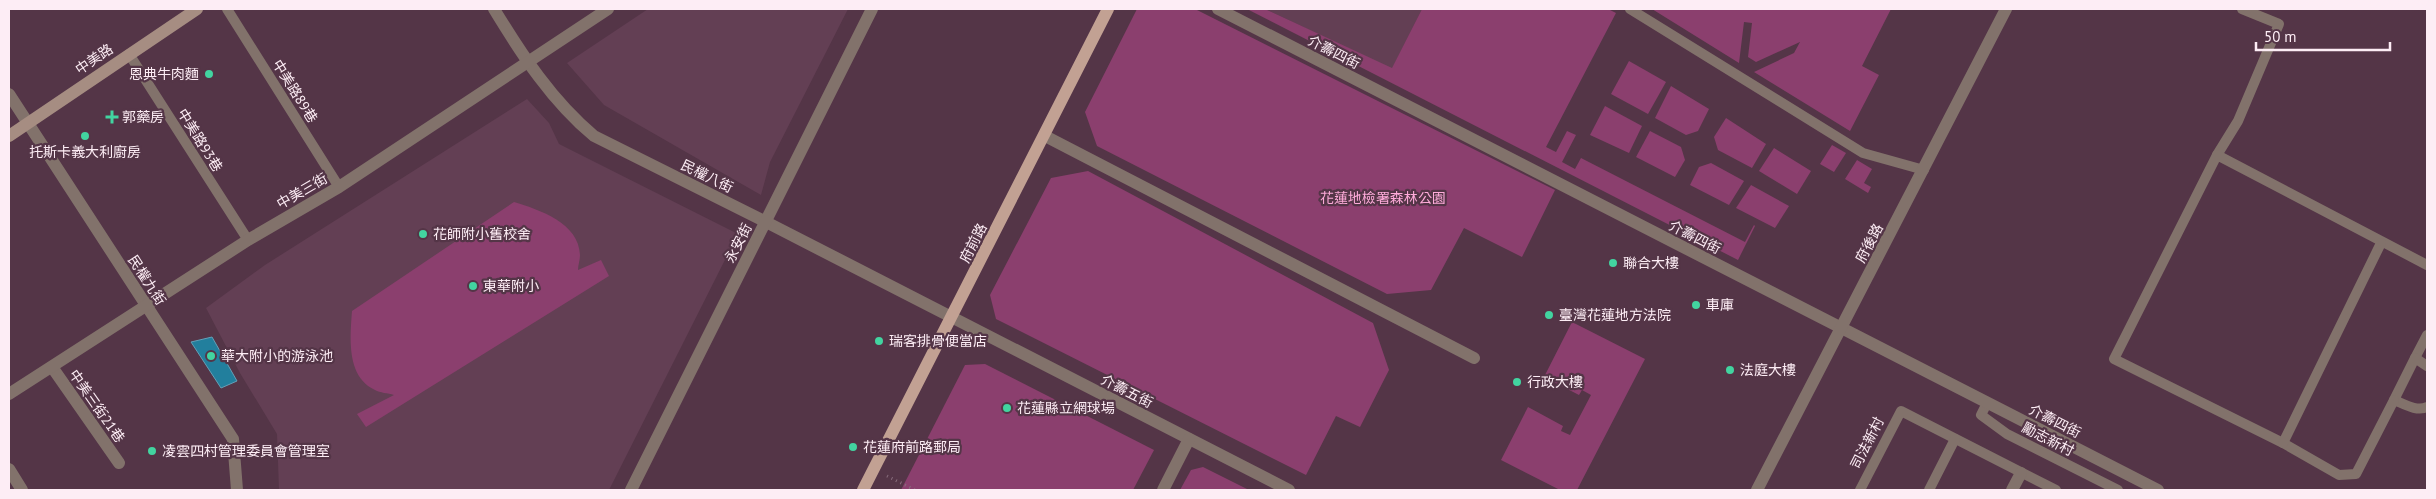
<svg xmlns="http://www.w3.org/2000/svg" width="2436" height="499" font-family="'PT Sans','Noto Sans TC',sans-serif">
  <rect width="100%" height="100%" fill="#543547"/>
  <g fill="#633f54">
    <polygon points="648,9 848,9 770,162 761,195 604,105 567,63"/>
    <polygon points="1265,9 1422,9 1392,69"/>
    <polygon points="527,99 549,123 559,144 738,234 609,490 279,490 277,434 240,373 206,308 265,265"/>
  </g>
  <g fill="#8b3f6e">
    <polygon points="1137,9 1195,9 1555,190 1522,257 1464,228 1431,290 1387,294 1097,146 1085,112"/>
    <polygon points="1247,9 1265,9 1392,68 1422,9 1608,9 1616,13 1546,147 1556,152 1567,131 1576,135 1562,162 1575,169 1581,158 1745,242 1754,225 1755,226 1738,260"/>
    <polygon points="1652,9 1891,9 1862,66 1879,75 1850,131 1754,72 1794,53 1800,42 1756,62 1748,57 1752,23 1744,22 1739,63"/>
    <polygon points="1629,61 1666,82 1648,114 1611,94"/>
    <polygon points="1671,86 1709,109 1698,131 1686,135 1655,118"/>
    <polygon points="1605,106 1642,126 1629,153 1590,135"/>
    <polygon points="1726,118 1766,144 1752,168 1718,150 1714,137"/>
    <polygon points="1650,131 1681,147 1685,160 1675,177 1636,157"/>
    <polygon points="1832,145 1846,153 1834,172 1820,164"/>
    <polygon points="1774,148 1811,171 1797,194 1759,171"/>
    <polygon points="1857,160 1872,169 1864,183 1871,187 1868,193 1845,179"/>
    <polygon points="1711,163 1744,181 1729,205 1690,185 1699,167"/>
    <polygon points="1088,171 1373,323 1389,370 1360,427 1336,416 1306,475 996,319 990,295 1051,178"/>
    <polygon points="1751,185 1789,206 1775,228 1736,208"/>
    <path d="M 514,202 C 540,210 579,223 580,255 C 580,260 578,265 578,270 L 601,260 L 609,276 L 366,427 L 357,414 L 394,395 C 388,393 380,393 375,390 C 346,377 350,337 352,311 Z"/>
    <polygon points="1572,322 1645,359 1577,490 1560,490 1501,460 1528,407 1563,426 1561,431 1570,435 1591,395 1582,390 1579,395 1544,377"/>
    <polygon points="985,364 1154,450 1133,490 901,490 965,365"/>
    <polygon points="1203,467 1249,490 1180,490 1191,470"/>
  </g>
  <polygon fill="#227f9d" stroke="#64a0b7" points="212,337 237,381 221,388 191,342"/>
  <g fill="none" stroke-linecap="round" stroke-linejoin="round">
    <polyline stroke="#886e7d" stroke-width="3" stroke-dasharray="1 4" stroke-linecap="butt" points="887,476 915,490"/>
    <g stroke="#82726b" stroke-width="10">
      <polyline points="227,9 339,187"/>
      <polyline points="1630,9 1863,153 1924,170"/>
      <polyline points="129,54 248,240"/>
      <polyline points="2217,155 2238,121 2279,24 2242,9"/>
      <polyline points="2415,358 2427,335"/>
      <path d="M 2427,366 L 2415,358 L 2394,400 C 2404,404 2417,412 2427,407"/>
      <polyline points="2394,400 2356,474 2339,475 2283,443 2114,359 2217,155 2427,265"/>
      <polyline points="1987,403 1981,415 2007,434 2118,490"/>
      <polyline points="2283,443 2381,243"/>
      <polyline points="1860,490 1901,411 2056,490"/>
      <polyline points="1929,490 1955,439"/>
    </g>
    <g stroke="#82726b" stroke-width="12">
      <path d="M 494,9 C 522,55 552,101 594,136 L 766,222 L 1289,490"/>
      <polyline points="1218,9 2158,490"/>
      <polyline points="9,94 233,439 237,490"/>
      <polyline points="1045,136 1474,358"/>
      <polyline points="52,367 119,463"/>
      <polyline points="9,394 248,240 339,187 608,9"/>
      <polyline points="9,469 22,490"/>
      <polyline points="631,490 872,9"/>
      <polyline points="1163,490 1189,439"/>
      <polyline points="1757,490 2006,9"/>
      <polyline points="2012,490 2021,473"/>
    </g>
    <polyline stroke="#a68d82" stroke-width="12" points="9,136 197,9"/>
    <polyline stroke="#c2a193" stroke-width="12" points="863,490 1108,9"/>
  </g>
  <g fill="#42d4a0" stroke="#543547" stroke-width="2">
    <circle cx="209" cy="74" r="5"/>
    <path d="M109.5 109.5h5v5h5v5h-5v5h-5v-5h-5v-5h5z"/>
    <circle cx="85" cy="136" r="5"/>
    <circle cx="423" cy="234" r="5"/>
    <circle cx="1613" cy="263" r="5"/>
    <circle cx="473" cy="286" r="5"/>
    <circle cx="1696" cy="305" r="5"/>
    <circle cx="1549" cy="315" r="5"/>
    <circle cx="879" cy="341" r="5"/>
    <circle cx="211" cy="356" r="5"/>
    <circle cx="1730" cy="370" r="5"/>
    <circle cx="1517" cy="382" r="5"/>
    <circle cx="1007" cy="408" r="5"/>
    <circle cx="853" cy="447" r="5"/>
    <circle cx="152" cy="451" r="5"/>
  </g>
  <g text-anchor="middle" stroke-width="4.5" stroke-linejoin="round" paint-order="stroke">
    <g font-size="14" fill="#fdedf5" stroke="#543547">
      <text transform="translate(1334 52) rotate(27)" y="5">介壽四街</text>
      <text transform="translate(94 59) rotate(-34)" y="5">中美路</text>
      <text transform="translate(295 91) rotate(58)" y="5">中美路89巷</text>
      <text transform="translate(200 140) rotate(58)" y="5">中美路93巷</text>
      <text transform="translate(707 176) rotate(26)" y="5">民權八街</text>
      <text transform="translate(302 191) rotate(-30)" y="5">中美三街</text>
      <text transform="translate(1695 237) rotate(27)" y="5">介壽四街</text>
      <text transform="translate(738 243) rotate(-63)" y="5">永安街</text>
      <text transform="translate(973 243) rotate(-63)" y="5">府前路</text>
      <text transform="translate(1869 243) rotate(-62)" y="5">府後路</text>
      <text transform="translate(147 280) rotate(57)" y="5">民權九街</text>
      <text transform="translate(1127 391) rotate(27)" y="5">介壽五街</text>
      <text transform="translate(97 406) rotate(55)" y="5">中美三街21巷</text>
      <text transform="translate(2055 421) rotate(27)" y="5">介壽四街</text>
      <text transform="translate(2048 439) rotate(27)" y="5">勵志新村</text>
      <text transform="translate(1867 443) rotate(-63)" y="5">司法新村</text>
    </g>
    <g font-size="14" fill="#fdedf5" stroke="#543547" text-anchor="start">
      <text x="199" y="79" text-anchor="end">恩典牛肉麵</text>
      <text x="122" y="122">郭藥房</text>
      <text x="85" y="157" text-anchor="middle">托斯卡義大利廚房</text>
      <text x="433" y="239">花師附小舊校舍</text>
      <text x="1623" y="268">聯合大樓</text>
      <text x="483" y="291">東華附小</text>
      <text x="1706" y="310">車庫</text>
      <text x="1559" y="320">臺灣花蓮地方法院</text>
      <text x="889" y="346">瑞客排骨便當店</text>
      <text x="221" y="361">華大附小的游泳池</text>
      <text x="1740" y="375">法庭大樓</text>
      <text x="1527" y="387">行政大樓</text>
      <text x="1017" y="413">花蓮縣立網球場</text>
      <text x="863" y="452">花蓮府前路郵局</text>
      <text x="162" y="456">凌雲四村管理委員會管理室</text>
    </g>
    <g font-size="14" fill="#feabda" stroke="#543547">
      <text x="1383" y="203">花蓮地檢署森林公園</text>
    </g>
  </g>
  <rect width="2436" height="499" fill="none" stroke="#fdedf5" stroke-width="20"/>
  <path d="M2256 42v8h134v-8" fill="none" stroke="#fdedf5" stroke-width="2.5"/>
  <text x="2264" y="42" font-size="15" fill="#fdedf5" stroke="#543547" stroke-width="4" paint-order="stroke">50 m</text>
</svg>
